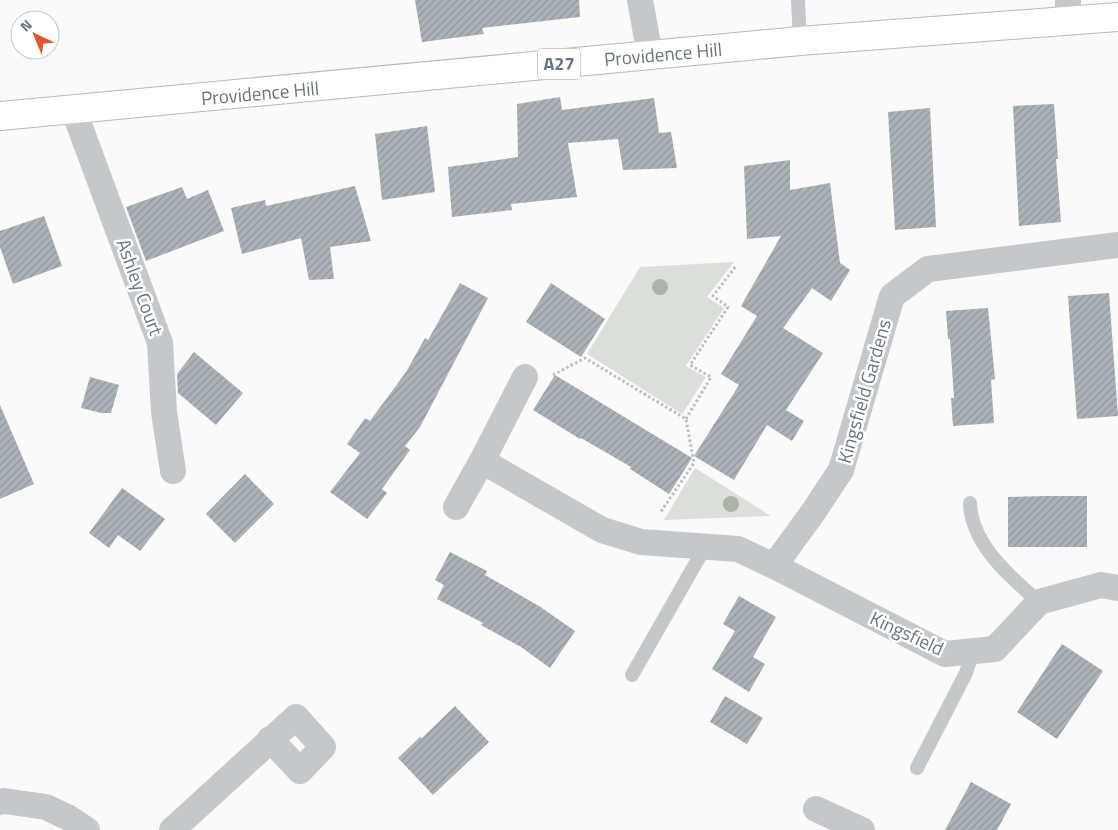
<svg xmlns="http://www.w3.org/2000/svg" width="1118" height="830" font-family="'Titillium Web',sans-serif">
  <defs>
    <pattern id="building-hatch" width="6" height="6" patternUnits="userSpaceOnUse" patternTransform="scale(1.25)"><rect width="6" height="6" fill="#aab3b9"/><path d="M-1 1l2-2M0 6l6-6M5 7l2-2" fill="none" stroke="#8e969c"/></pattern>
  </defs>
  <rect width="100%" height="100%" fill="#fafaf8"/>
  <g fill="#dadfd7">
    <polygon points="734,262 707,297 724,308 686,366 706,377 682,414 587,354 640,267"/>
    <polygon points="695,468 771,516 664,520"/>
  </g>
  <g fill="url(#building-hatch)">
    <polygon points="415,0 579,0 580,17 482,28 484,34 422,42"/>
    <polygon points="560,97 562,110 654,98 659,133 671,132 677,168 623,170 618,139 568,143 577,197 511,204 512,210 452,217 448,167 518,157 517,104"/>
    <polygon points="1054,104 1058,159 1056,159 1061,222 1019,226 1013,106"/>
    <polygon points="930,108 936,227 895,230 888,112"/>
    <polygon points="427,126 435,192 382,200 375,134"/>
    <polygon points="790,160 790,190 830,183 840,263 850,270 831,301 812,288 783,328 823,353 786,410 804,421 792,441 767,425 734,480 694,456 739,385 721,374 757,316 741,306 781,236 747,239 744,166"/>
    <polygon points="355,186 371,241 330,247 334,279 309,280 301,238 242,254 231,208 265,200 266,206"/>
    <polygon points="182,187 187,199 208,190 224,231 146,261 126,207"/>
    <polygon points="44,216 62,266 13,284 0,247 0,231"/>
    <polygon points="460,283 488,298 420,427 405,446 410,450 382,489 387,493 367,519 330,492 360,453 347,444 365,418 370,421 406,372 425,338 428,340"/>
    <polygon points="551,283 605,319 581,357 526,322"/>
    <polygon points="1109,293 1118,416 1077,419 1068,296"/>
    <polygon points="988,308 995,379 991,380 994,423 953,426 951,398 954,398 950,339 948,339 946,311"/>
    <polygon points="194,352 243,393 216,425 178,393 177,374"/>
    <polygon points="555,375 692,458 669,494 630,469 631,467 581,438 580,439 533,410"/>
    <polygon points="90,377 119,385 111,413 101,413 81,408"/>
    <polygon points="0,405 34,484 0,499"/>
    <polygon points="245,474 274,504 235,543 206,514"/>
    <polygon points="122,488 165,519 140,551 118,535 109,548 89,533"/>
    <polygon points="1047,496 1087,496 1087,547 1008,547 1008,497"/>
    <polygon points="450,552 487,571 485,575 539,606 575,631 550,668 521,647 481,625 483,623 437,599 444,585 435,580"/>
    <polygon points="739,596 776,617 753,657 765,664 749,692 712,669 735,631 723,624"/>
    <polygon points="1062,644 1103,671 1057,739 1017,712"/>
    <polygon points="725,696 763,718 747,744 710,722"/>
    <polygon points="455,706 489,742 433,795 398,758 420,737 422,738"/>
    <polygon points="971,782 1011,804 997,830 945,830"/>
  </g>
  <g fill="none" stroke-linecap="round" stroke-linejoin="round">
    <defs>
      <polyline id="primary" points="0,116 800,41 1118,17"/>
    </defs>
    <use href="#primary" stroke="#b5babe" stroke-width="30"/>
    <g stroke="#bbbfc2" stroke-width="3" stroke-dasharray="2.5 2.5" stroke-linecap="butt">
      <polyline points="553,375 585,358 686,419 694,463 660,513"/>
      <polyline points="686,419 711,377 690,365 728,307 713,296 736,266"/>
    </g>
    <g stroke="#c3c8cc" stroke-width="14">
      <polyline points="798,0 800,41"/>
      <path d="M 970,503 C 971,544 1011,578 1039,602"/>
      <polyline points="632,675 705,547"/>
      <polyline points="917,768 966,673 973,651"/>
    </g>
    <g stroke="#c3c8cc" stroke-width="26">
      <polyline points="640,0 650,55"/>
      <polyline points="1068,0 1068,20"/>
      <polyline points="74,111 160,343 164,412 173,471"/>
      <polyline points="482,461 602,530 641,542 738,549 774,566 945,654 995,649 1039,602 1101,585 1118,588"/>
      <polyline points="456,507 482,461 525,377"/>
      <polyline points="774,566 814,511 841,470 892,296 928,269 1118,245"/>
      <polyline points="0,802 4,801 46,807 69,818 87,830"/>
      <polyline points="816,809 862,830"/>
      <polyline points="172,830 296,717 323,747 300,771 270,739"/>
    </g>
    <use href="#primary" stroke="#fff" stroke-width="28"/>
  </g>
  <g fill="#aab4a7">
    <circle cx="660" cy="287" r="8"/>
    <circle cx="731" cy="504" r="8"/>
  </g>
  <g text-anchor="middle" stroke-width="5" stroke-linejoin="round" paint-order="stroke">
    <rect fill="#fff" stroke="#939fa8" stroke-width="1" x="538" y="48.5" width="42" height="31" rx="4"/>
    <g font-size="18" font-weight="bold" fill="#657683">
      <text x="559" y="70">A27</text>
    </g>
    <g font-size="19" fill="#657683" stroke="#fff">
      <text transform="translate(663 54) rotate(-5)" y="7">Providence Hill</text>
      <text transform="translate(260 93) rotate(-5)" y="7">Providence Hill</text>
      <text transform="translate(140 287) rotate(70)" y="7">Ashley Court</text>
      <text transform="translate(864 391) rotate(-74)" y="7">Kingsfield Gardens</text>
      <text transform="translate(907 633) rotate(25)" y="7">Kingsfield</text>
    </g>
  </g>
  <g transform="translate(35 35) rotate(316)"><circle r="24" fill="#ffffff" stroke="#c1c8cd"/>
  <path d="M0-4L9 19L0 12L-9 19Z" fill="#e4572e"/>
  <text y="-8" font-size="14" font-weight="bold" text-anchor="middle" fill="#657683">N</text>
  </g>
</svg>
